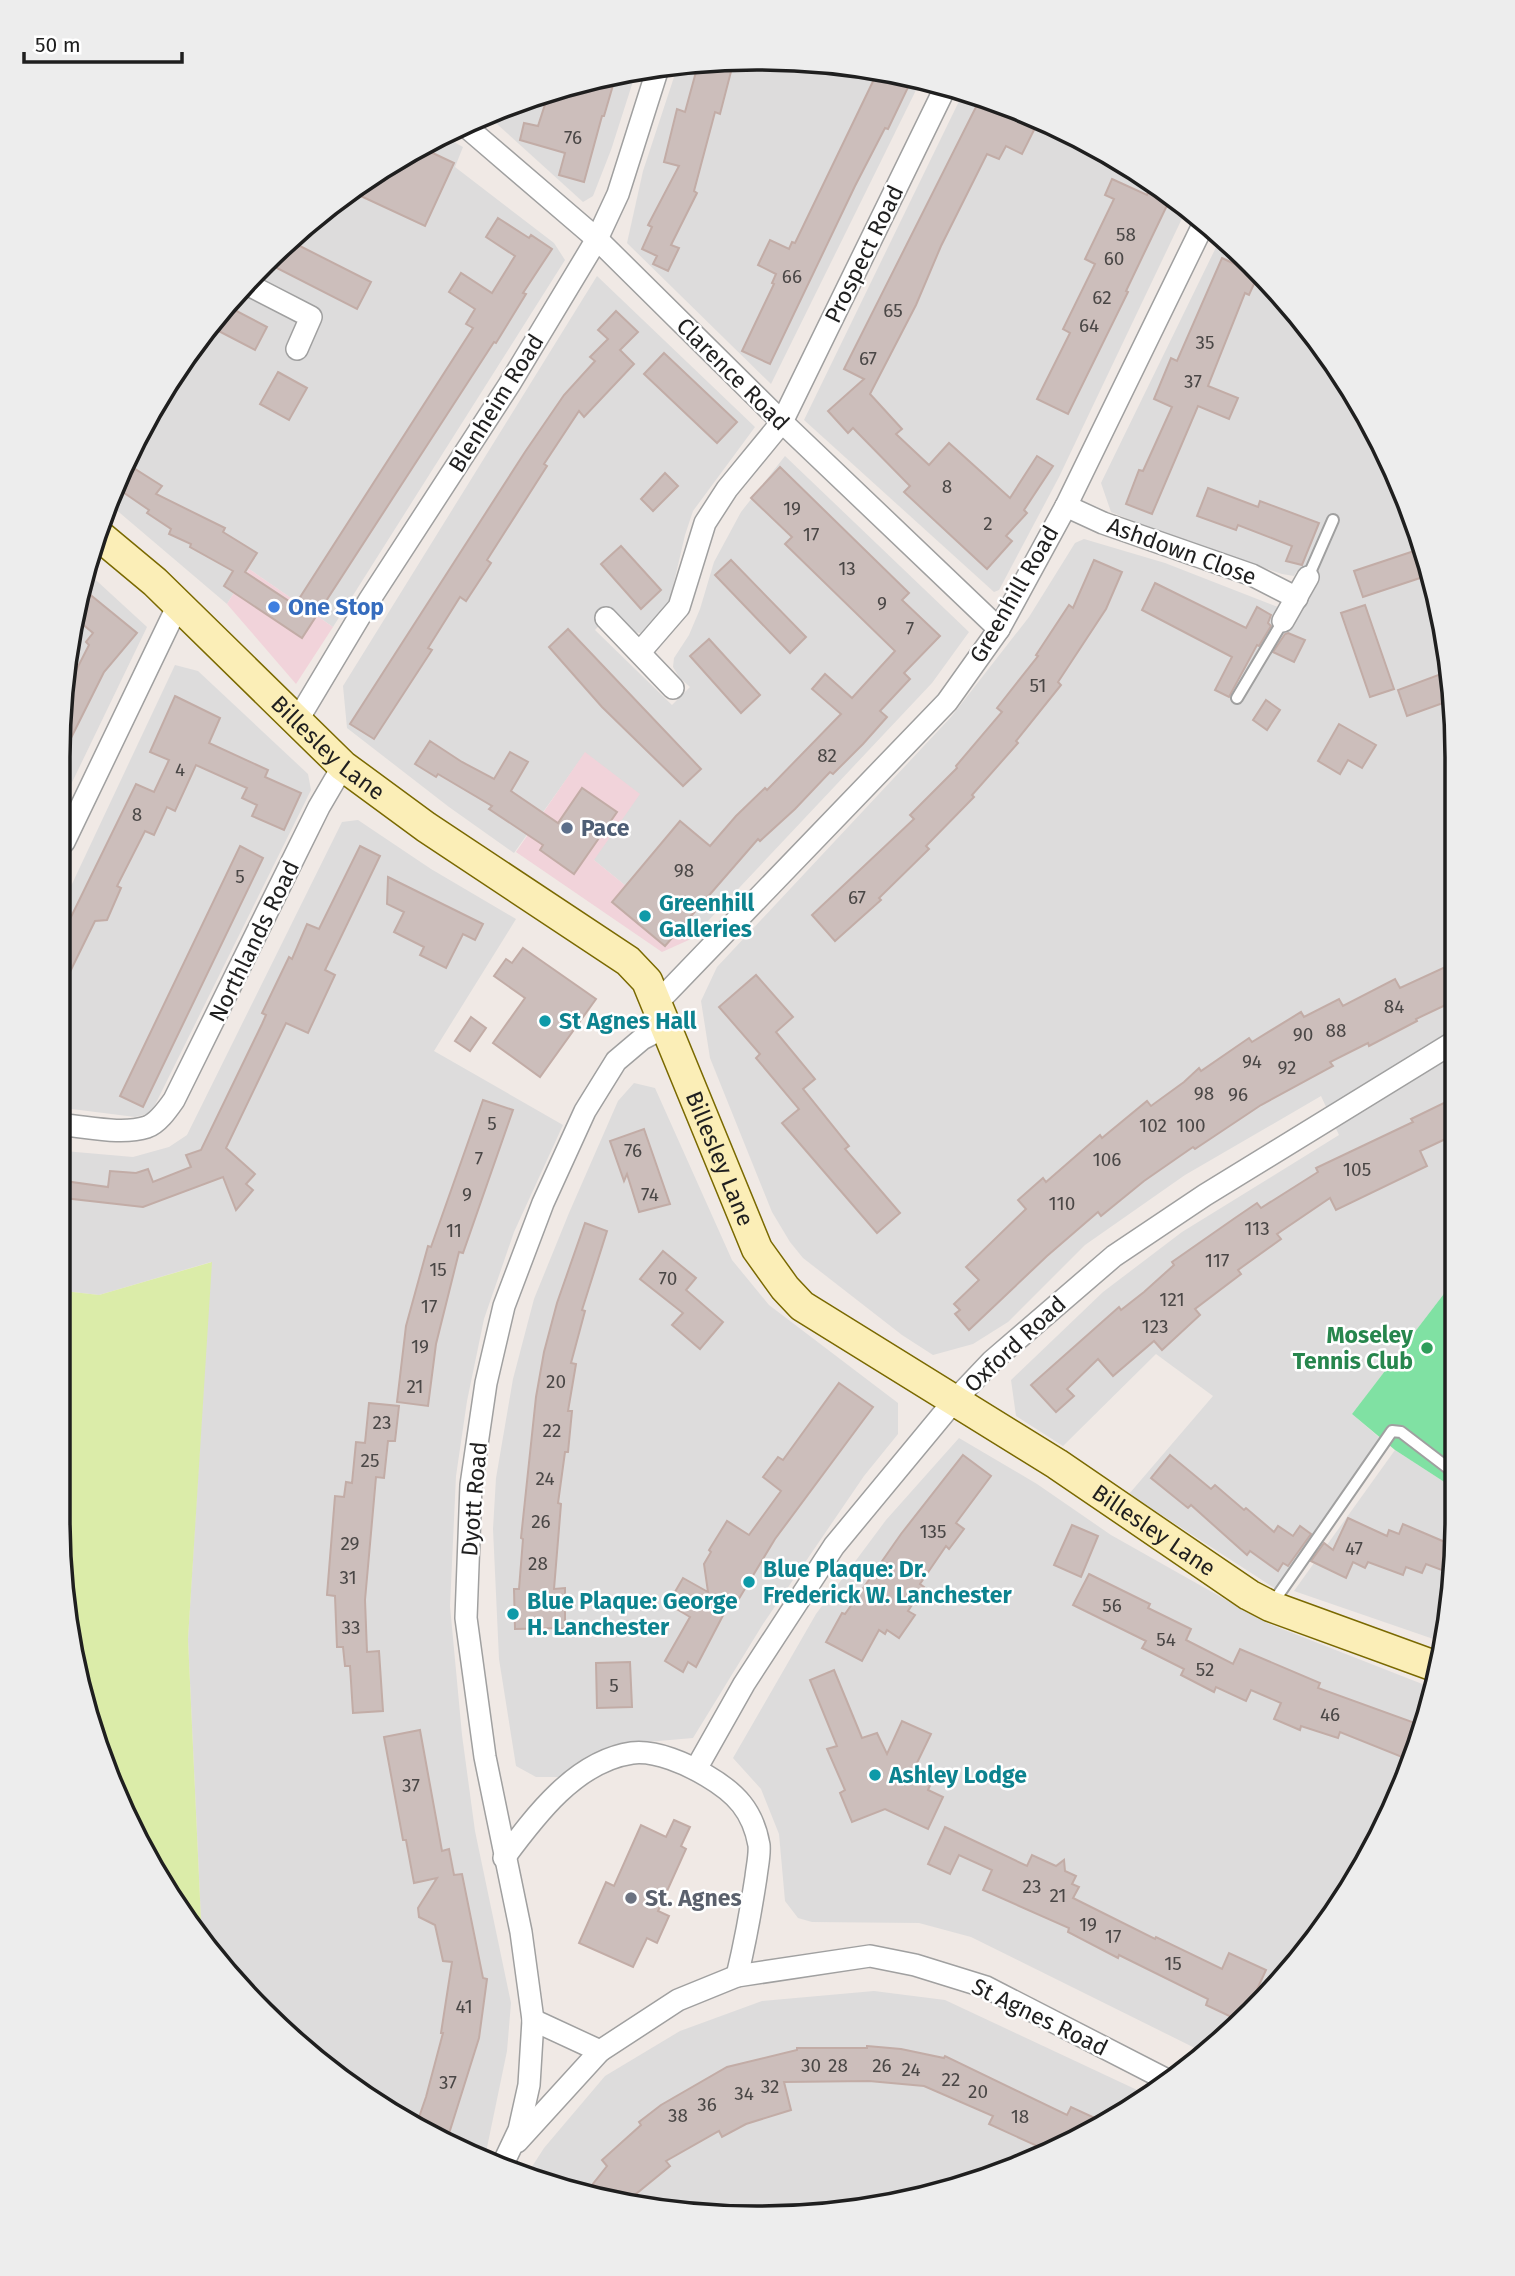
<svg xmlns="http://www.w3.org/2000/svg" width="1515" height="2276" font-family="'Fira Sans',sans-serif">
  <rect width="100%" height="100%" fill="#f0e9e5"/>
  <g fill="#dddcdc">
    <polygon points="712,59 849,64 921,80 771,384 627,243 643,171 678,65"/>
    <polygon points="636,72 611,150 593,196 583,202 487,115 577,81"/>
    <polygon points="964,91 983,95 1108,152 1187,208 1059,477 999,590 994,592 804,420"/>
    <polygon points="441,135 463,147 455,167 554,243 565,260 333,627 249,569 227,604 107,502 130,448 232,296 332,202"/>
    <polygon points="1222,235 1313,332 1385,448 1434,577 1456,712 1453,1282 1352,1414 1381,1439 1276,1589 1129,1494 1213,1396 1156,1354 1063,1446 1016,1416 1011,1380 1103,1292 1182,1232 1339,1135 1321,1096 1185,1175 1085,1245 1008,1322 973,1344 933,1355 902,1335 803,1258 790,1242 772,1212 710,1058 701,1001 717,967 951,717 1029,617 1075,543 1084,539 1165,563 1278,607 1274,616 1293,626 1317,581 1297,571 1294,576 1282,574 1161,533 1111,512 1101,483"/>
    <polygon points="597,276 755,427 693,511 685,535 672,591 665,611 646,634 634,632 613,610 595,630 672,705 690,687 679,677 673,667 674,658 689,635 700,609 714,562 741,512 785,456 969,632 932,683 691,939 594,860 585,753 514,853 449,807 347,728 343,686"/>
    <polygon points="86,571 147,627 64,799 64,666"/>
    <polygon points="175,665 198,671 308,774 311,790 151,1113 135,1117 64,1108 64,901"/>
    <polygon points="358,820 431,869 516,919 434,1051 563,1125 514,1232 484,1319 467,1401 456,1476 450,1606 462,1735 475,1831 511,2003 507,2051 484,2162 331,2073 232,1980 202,1942 188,1639 211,1262 99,1295 64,1291 64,1151 133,1157 169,1147 187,1135 342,822"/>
    <polygon points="634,1083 655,1088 732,1260 769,1305 898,1403 898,1434 864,1476 763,1624 693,1738 612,1745 561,1777 536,1777 516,1766 499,1659 493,1529 496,1478 513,1379 534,1299 569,1213 618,1101"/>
    <polygon points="959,1438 1037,1484 1111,1535 1267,1623 1435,1689 1385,1828 1283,1980 1205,2053 971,1937 919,1923 812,1922 798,1918 785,1901 779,1834 761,1789 733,1758 816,1614 886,1520"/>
    <polygon points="1395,1450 1452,1487 1451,1610 1445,1643 1294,1591"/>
    <polygon points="874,1991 945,2000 1150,2096 1107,2125 983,2181 894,2205 711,2217 621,2205 526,2176 544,2148 605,2076 680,2031 762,2001"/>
  </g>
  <g fill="#f1d3da">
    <polygon points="249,569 333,627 296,684 227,604"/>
    <polygon points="585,752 640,794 594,860 691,939 662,952 516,852"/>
  </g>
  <polygon fill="#dbeca9" points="212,1262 188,1639 202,1942 176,1908 95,1743 64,1610 64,1291 99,1295"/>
  <polygon fill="#80e1a3" points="1453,1282 1452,1487 1395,1450 1352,1414"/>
  <g fill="#ccbebb" stroke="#c2aca6" stroke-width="2">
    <polygon points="712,59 734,60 720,114 715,112 694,191 697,193 671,245 679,248 668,271 653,264 657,256 642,249 652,227 648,225 679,166 664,162 677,109 685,112 699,61"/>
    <polygon points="878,71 912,79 888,129 885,128 855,186 770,364 742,351 774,284 772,283 776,274 758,265 770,240 789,249 792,242 795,243"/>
    <polygon points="616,75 604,116 602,116 584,182 559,175 565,153 520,140 524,123 538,126 549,92 577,81"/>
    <polygon points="982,95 1039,120 1022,154 1006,146 999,159 987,154 941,246 916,305 870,394 902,429 896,434 929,465 949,443 1010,498 1037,456 1053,466 1024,510 1027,513 1006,536 1012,541 987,569 904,492 910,486 853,428 848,433 828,411 864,379 844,369"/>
    <polygon points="420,147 454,163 425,226 350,191"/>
    <polygon points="1112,179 1147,195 1152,184 1171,197 1126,291 1128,292 1068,414 1037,399 1070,333 1063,329 1095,264 1085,259 1114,199 1105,195"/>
    <polygon points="498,218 529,238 531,235 552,249 523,293 526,294 496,343 494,342 302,638 224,586 233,571 190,547 191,544 169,534 171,529 147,513 149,510 114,486 124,462 162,486 156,494 225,528 223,532 257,553 245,572 295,605 473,328 466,324 475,309 449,292 461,273 492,293 515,256 486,237"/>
    <polygon points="290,241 371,282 357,309 267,263"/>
    <polygon points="1222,258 1258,275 1249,295 1245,293 1208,386 1238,398 1229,419 1198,406 1152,514 1126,504 1139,470 1143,471 1172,407 1154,399 1171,358 1177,361"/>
    <polygon points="225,305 267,327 255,350 211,327"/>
    <polygon points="616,311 638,332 620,350 634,364 584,417 579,411 544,464 547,466 487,560 491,563 466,601 460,597 428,648 432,650 374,739 350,724 525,452 564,395 595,361 590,357 608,339 598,330"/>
    <polygon points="664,353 737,422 717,443 644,374"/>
    <polygon points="278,372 307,388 289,420 260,404"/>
    <polygon points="780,467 909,593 902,600 940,636 904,673 910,679 880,711 887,717 863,744 833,774 830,772 795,809 760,841 758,839 665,946 612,902 680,821 710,846 736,816 765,788 767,790 841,714 812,689 825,674 852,698 895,651 785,544 792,537 751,498"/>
    <polygon points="665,473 678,486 653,511 641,499"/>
    <polygon points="1208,488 1258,507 1260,501 1319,523 1302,565 1286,561 1292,546 1238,525 1236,530 1197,516"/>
    <polygon points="621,546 661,590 641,609 601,564"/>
    <polygon points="1423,548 1432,574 1363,597 1354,571"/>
    <polygon points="731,560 806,637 790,653 715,575"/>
    <polygon points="1094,560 1122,572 1106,609 1058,682 1061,685 1016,741 1018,743 972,795 974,797 926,846 929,849 879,898 881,900 835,941 812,915 914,819 910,815 957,768 956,766 1002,712 997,708 1038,656 1036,655 1069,605 1073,608"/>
    <polygon points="1155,583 1246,628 1257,607 1271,615 1268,623 1271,626 1259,646 1257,645 1229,697 1215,690 1232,657 1142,610"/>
    <polygon points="82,588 137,633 104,672 64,752 64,694 89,645 86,642 93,633 75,618"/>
    <polygon points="1365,605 1394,689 1370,697 1341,613"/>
    <polygon points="568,629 701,769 683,786 602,707 549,647"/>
    <polygon points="1288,633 1305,640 1294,662 1273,652 1285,634"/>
    <polygon points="709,639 760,695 741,713 690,656"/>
    <polygon points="1449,671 1454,699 1407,716 1398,690"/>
    <polygon points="175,696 220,718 209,743 268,770 265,777 301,793 284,830 252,816 257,805 242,798 247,788 196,765 175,811 167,807 154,835 145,831 117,886 121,888 107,920 95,921 64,984 64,918 69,921 136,784 154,792 169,760 150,752"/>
    <polygon points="1266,700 1280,710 1267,730 1253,720"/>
    <polygon points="1339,724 1376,745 1362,768 1348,760 1340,774 1318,761"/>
    <polygon points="430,741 462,762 494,779 510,752 528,762 511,791 558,823 582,788 617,812 574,874 540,850 543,845 489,809 492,806 438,774 436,777 415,764"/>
    <polygon points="240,846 263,858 143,1107 120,1096"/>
    <polygon points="360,846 380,856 325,970 335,975 308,1033 286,1023 226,1148 255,1174 246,1184 253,1190 236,1210 223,1177 143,1207 64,1198 64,1181 108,1187 110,1171 136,1173 148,1169 153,1182 191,1167 186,1155 201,1150 262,1024 266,1015 262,1013 289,957 292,959 307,924 319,929"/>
    <polygon points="388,877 483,924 475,940 463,934 446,968 420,955 424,947 394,932 404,912 387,904"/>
    <polygon points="523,948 596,999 540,1077 493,1043 525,998 494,976 506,959 512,963"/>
    <polygon points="1454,963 1454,1001 1416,1019 1417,1021 1369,1046 1368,1043 1330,1062 1333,1066 1261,1105 1195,1149 1193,1147 1144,1181 1101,1216 1098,1212 1047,1256 969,1330 955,1314 960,1310 954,1304 979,1280 966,1267 1026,1209 1018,1200 1043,1178 1046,1182 1100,1135 1102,1138 1147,1101 1151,1106 1184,1082 1199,1068 1201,1071 1249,1038 1252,1042 1301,1012 1304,1017 1339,999 1343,1006 1395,979 1400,988"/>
    <polygon points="756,975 793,1017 776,1032 815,1079 803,1089 849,1146 845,1149 900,1213 877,1233 782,1123 799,1109 756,1058 760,1054 719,1007"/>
    <polygon points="471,1017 486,1028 470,1051 455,1041"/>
    <polygon points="1454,1098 1454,1135 1420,1151 1427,1166 1336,1210 1330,1198 1277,1234 1281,1239 1238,1270 1241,1274 1195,1309 1200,1315 1162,1350 1154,1341 1113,1376 1098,1359 1067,1389 1074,1396 1056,1412 1031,1385 1119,1307 1121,1310 1144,1292 1174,1265 1172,1262 1235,1218 1257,1203 1261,1208 1318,1172 1316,1168 1413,1122 1411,1119"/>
    <polygon points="483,1100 513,1110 463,1253 459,1252 436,1344 428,1406 397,1402 406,1326 428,1246 431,1247"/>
    <polygon points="644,1129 670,1204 639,1212 627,1174 624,1181 610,1141"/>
    <polygon points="585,1223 607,1231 582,1310 585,1311 571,1363 576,1364 568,1411 572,1411 568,1452 565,1452 558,1503 561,1504 554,1589 565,1588 565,1628 515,1629 514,1589 519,1589 523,1539 521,1538 536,1397 544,1352 557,1303"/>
    <polygon points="663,1251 696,1278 686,1290 723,1322 700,1349 672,1325 683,1313 640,1279"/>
    <polygon points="839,1383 873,1407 775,1539 734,1607 729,1604 696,1667 688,1662 683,1672 665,1661 690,1617 668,1604 683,1578 708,1592 704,1564 711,1552 709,1550 727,1521 749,1535 781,1491 763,1477 778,1457 783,1460"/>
    <polygon points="369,1403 399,1406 395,1441 388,1441 384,1478 376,1477 365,1600 367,1652 379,1651 383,1711 353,1713 350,1666 345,1666 343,1647 337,1647 335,1596 327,1595 335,1496 344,1497 346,1482 352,1483 356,1442 365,1443"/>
    <polygon points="963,1455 991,1476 956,1523 964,1529 949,1549 946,1546 920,1584 924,1587 908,1611 915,1615 899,1638 887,1630 885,1634 879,1630 862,1661 826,1642 842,1613 845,1614 901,1534"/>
    <polygon points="1170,1455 1211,1489 1215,1485 1244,1510 1246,1508 1274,1532 1278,1526 1293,1536 1300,1526 1311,1534 1288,1566 1283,1563 1278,1571 1250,1551 1247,1555 1191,1505 1188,1508 1151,1478"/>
    <polygon points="1348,1518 1387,1536 1389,1530 1399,1534 1403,1524 1452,1545 1451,1561 1447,1572 1426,1564 1422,1573 1406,1567 1403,1575 1368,1562 1365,1568 1353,1562 1346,1578 1311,1561 1324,1543 1333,1550"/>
    <polygon points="1072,1525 1098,1536 1081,1577 1054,1565"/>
    <polygon points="1089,1574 1150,1604 1148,1608 1191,1629 1186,1640 1233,1664 1240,1649 1320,1683 1318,1688 1415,1723 1402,1757 1340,1732 1338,1738 1301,1726 1300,1730 1274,1719 1281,1703 1251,1690 1246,1701 1216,1687 1214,1692 1181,1675 1184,1669 1142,1648 1146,1641 1073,1605"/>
    <polygon points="630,1662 632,1707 597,1708 596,1663"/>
    <polygon points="834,1670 862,1738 877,1733 887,1754 902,1721 931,1734 914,1769 933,1779 928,1790 943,1797 928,1829 885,1809 852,1822 840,1793 845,1790 827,1749 837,1746 810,1680"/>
    <polygon points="420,1730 442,1851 449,1849 454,1875 462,1874 483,1978 487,1979 479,2038 447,2140 417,2123 426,2097 443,2033 441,2033 452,1962 443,1961 435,1925 419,1917 418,1908 437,1878 414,1883 406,1840 403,1840 384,1737"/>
    <polygon points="674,1820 690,1827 681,1846 686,1849 658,1911 669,1916 657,1943 647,1938 633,1967 579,1943 606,1882 614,1886 641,1825 666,1837"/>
    <polygon points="945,1827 1027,1866 1032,1855 1056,1866 1064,1860 1065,1871 1076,1876 1072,1884 1079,1887 1073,1898 1155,1939 1156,1937 1222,1969 1229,1953 1266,1970 1245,2016 1240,2021 1206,2005 1208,1999 1119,1955 1118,1958 1068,1932 1069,1928 983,1890 992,1870 959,1855 950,1874 928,1864"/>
    <polygon points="867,2046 901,2049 944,2058 945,2056 1067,2115 1071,2107 1108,2124 1048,2151 989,2124 993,2116 924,2086 869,2081 784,2082 791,2110 746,2124 722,2137 719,2131 666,2161 670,2166 636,2194 628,2206 585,2194 607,2166 602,2160 641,2125 639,2122 661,2105 727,2067 797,2050 797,2048 867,2048"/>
  </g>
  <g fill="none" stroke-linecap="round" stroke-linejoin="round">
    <defs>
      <g id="lane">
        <polyline points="1308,577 1333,520"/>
        <polyline points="1237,698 1283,621"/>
        <polyline points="1272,1604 1392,1431 1401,1432 1452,1471"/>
      </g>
      <g id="street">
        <polyline points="463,124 597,239 782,422 999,629"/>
        <polyline points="245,283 311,317 297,349"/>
        <polyline points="1066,506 1103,523 1252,575 1297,598"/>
        <polyline points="606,618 673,688"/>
        <polyline points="1283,621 1308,577"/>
        <polyline points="640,652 679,607 705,523 727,489 782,422 946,86"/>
        <polyline points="297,721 370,599 509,385 597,239 618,194 658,68"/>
        <polyline points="64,842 178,605"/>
        <polyline points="657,1003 947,702 999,629 1066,506 1205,221"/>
        <path d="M 64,1125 C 89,1127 122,1135 147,1127 C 158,1123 167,1110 174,1100 L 319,807 L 343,766"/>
        <polyline points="696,1769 744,1684 834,1546 954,1401 992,1361 1114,1256 1205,1195 1454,1042"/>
        <path d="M 504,1858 C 535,1816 576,1761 632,1753 C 656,1750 687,1764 707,1776 C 736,1793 753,1811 759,1845 C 760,1855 757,1867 756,1877 C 751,1910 745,1943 737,1976"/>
        <polyline points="533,2020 600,2051"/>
        <polyline points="517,2142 600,2051 678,2000 737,1976 870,1956 915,1965 986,1987 1171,2082"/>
        <polyline points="501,2168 519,2130 529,2085 533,2020 521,1932 485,1757 466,1618 471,1485 486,1383 504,1306 543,1203 585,1111 616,1061 642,1039 667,1026"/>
      </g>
      <g id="secondary">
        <path id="s1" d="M 95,532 L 155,582 L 343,766 L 426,827 L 628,961 L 647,981 L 757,1249 L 785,1288 L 802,1306 L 1057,1464 L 1249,1595 L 1270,1606 L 1440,1668"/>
      </g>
    </defs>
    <use href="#lane" stroke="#a0a0a0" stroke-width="14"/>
    <use href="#street" stroke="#a0a0a0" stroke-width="24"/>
    <use href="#secondary" stroke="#7a6901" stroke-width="33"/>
    <use href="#lane" stroke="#fff" stroke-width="10"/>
    <use href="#street" stroke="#fff" stroke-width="21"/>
    <use href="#secondary" stroke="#fbeeb7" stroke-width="30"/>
  </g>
  <circle fill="#3f7fe0" stroke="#fff" stroke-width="2.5" cx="274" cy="607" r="7"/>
  <circle fill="#5c6f8a" stroke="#fff" stroke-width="2.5" cx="567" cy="828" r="7"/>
  <g fill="#0f9aa8" stroke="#fff" stroke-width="2.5">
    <circle cx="645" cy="916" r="7"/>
    <circle cx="545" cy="1021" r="7"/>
    <circle cx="749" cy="1582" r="7"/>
    <circle cx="513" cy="1614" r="7"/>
    <circle cx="875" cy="1775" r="7"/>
  </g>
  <circle fill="#2e9e5b" stroke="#fff" stroke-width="2.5" cx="1427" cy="1348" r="7"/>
  <circle fill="#6b7280" stroke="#fff" stroke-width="2.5" cx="631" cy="1898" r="7"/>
  <g text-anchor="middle" stroke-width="5" stroke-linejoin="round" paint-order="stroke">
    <g font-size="19" fill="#4a4746">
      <text x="573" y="144">76</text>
      <text x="1126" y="241">58</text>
      <text x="1114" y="265">60</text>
      <text x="792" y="283">66</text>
      <text x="1102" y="304">62</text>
      <text x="893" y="317">65</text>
      <text x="1089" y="332">64</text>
      <text x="1205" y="349">35</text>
      <text x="868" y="365">67</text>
      <text x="1193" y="388">37</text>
      <text x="947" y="493">8</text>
      <text x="792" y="515">19</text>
      <text x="988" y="530">2</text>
      <text x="811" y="541">17</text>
      <text x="847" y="575">13</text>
      <text x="882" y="610">9</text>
      <text x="910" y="635">7</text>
      <text x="1038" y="692">51</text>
      <text x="827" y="762">82</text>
      <text x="180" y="776">4</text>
      <text x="137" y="821">8</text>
      <text x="684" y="877">98</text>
      <text x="240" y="883">5</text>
      <text x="857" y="904">67</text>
      <text x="1394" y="1013">84</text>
      <text x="1336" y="1037">88</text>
      <text x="1303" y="1041">90</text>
      <text x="1252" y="1068">94</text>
      <text x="1287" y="1074">92</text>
      <text x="1204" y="1100">98</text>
      <text x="1238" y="1101">96</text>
      <text x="492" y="1130">5</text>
      <text x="1153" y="1132">102</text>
      <text x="1191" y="1132">100</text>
      <text x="633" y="1157">76</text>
      <text x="479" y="1165">7</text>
      <text x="1107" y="1166">106</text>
      <text x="1357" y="1176">105</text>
      <text x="467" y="1201">9</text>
      <text x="650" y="1201">74</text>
      <text x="1062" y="1210">110</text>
      <text x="1257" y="1235">113</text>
      <text x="454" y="1237">11</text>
      <text x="1217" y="1267">117</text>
      <text x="438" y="1276">15</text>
      <text x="668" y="1285">70</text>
      <text x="1172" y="1306">121</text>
      <text x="429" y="1313">17</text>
      <text x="1155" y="1333">123</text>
      <text x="420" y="1353">19</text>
      <text x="556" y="1388">20</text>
      <text x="415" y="1393">21</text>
      <text x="382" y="1429">23</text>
      <text x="552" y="1437">22</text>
      <text x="370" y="1467">25</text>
      <text x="545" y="1485">24</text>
      <text x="541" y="1528">26</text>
      <text x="933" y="1538">135</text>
      <text x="350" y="1550">29</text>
      <text x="1354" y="1555">47</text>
      <text x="538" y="1570">28</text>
      <text x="348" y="1584">31</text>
      <text x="1112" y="1612">56</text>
      <text x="351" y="1634">33</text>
      <text x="1166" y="1646">54</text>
      <text x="1205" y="1676">52</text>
      <text x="614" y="1692">5</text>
      <text x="1330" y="1721">46</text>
      <text x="411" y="1792">37</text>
      <text x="1032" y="1893">23</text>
      <text x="1058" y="1902">21</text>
      <text x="1088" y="1931">19</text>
      <text x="1113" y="1943">17</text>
      <text x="1173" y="1970">15</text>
      <text x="464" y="2013">41</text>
      <text x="811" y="2072">30</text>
      <text x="838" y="2072">28</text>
      <text x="882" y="2072">26</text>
      <text x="911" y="2076">24</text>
      <text x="951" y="2086">22</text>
      <text x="448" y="2089">37</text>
      <text x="770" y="2093">32</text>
      <text x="978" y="2098">20</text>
      <text x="744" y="2100">34</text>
      <text x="707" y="2111">36</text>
      <text x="678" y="2122">38</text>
      <text x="1020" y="2123">18</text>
    </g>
    <g font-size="23" fill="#1f1f1f" stroke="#fff">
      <text transform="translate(864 254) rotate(-64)" y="8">Prospect Road</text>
      <text transform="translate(733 374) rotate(45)" y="8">Clarence Road</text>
      <text transform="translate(496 403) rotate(-58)" y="8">Blenheim Road</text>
      <text transform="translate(1182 551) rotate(20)" y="8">Ashdown Close</text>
      <text transform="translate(1014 594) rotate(-60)" y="8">Greenhill Road</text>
      <text dy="8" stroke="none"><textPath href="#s1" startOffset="318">Billesley Lane</textPath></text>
      <text transform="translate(254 941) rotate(-64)" y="8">Northlands Road</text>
      <text dy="8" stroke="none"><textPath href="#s1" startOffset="906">Billesley Lane</textPath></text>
      <text transform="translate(1015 1344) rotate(-43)" y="8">Oxford Road</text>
      <text transform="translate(474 1499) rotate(-85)" y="8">Dyott Road</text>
      <text dy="8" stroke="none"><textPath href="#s1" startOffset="1494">Billesley Lane</textPath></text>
      <text transform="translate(1040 2017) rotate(26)" y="8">St Agnes Road</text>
    </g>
    <g font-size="23" font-weight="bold" fill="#366cbe" stroke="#fff" text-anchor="start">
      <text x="288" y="615">One Stop</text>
    </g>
    <g font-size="23" font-weight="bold" fill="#4e5e75" stroke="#fff" text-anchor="start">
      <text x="581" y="836">Pace</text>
    </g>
    <g font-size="23" font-weight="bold" fill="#0d838f" stroke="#fff" text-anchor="start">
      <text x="659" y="911">Greenhill<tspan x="659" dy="26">Galleries</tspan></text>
      <text x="559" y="1029">St Agnes Hall</text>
      <text x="763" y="1577">Blue Plaque: Dr.<tspan x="763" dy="26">Frederick W. Lanchester</tspan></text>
      <text x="527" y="1609">Blue Plaque: George<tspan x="527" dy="26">H. Lanchester</tspan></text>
      <text x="889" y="1783">Ashley Lodge</text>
    </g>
    <g font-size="23" font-weight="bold" fill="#27864d" stroke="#fff" text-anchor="end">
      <text x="1413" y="1343">Moseley<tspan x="1413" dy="26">Tennis Club</tspan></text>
    </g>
    <g font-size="23" font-weight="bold" fill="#5b616d" stroke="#fff" text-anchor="start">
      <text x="645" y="1906">St. Agnes</text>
    </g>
  </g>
  <path d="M0 0H1515V2276H0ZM757 70H758A687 687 0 0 1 1445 757V1519A687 687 0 0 1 758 2206H757A687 687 0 0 1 70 1519V757A687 687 0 0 1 757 70Z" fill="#ededed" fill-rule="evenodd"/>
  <path fill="none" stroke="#1f1f1f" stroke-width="3.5" d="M757 70H758A687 687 0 0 1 1445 757V1519A687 687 0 0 1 758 2206H757A687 687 0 0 1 70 1519V757A687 687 0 0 1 757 70Z"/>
  <path d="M24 52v10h158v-10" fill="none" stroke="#1f1f1f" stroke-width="3.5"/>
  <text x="35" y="52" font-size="21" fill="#1f1f1f" stroke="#ffffff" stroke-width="5" paint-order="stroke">50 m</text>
</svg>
